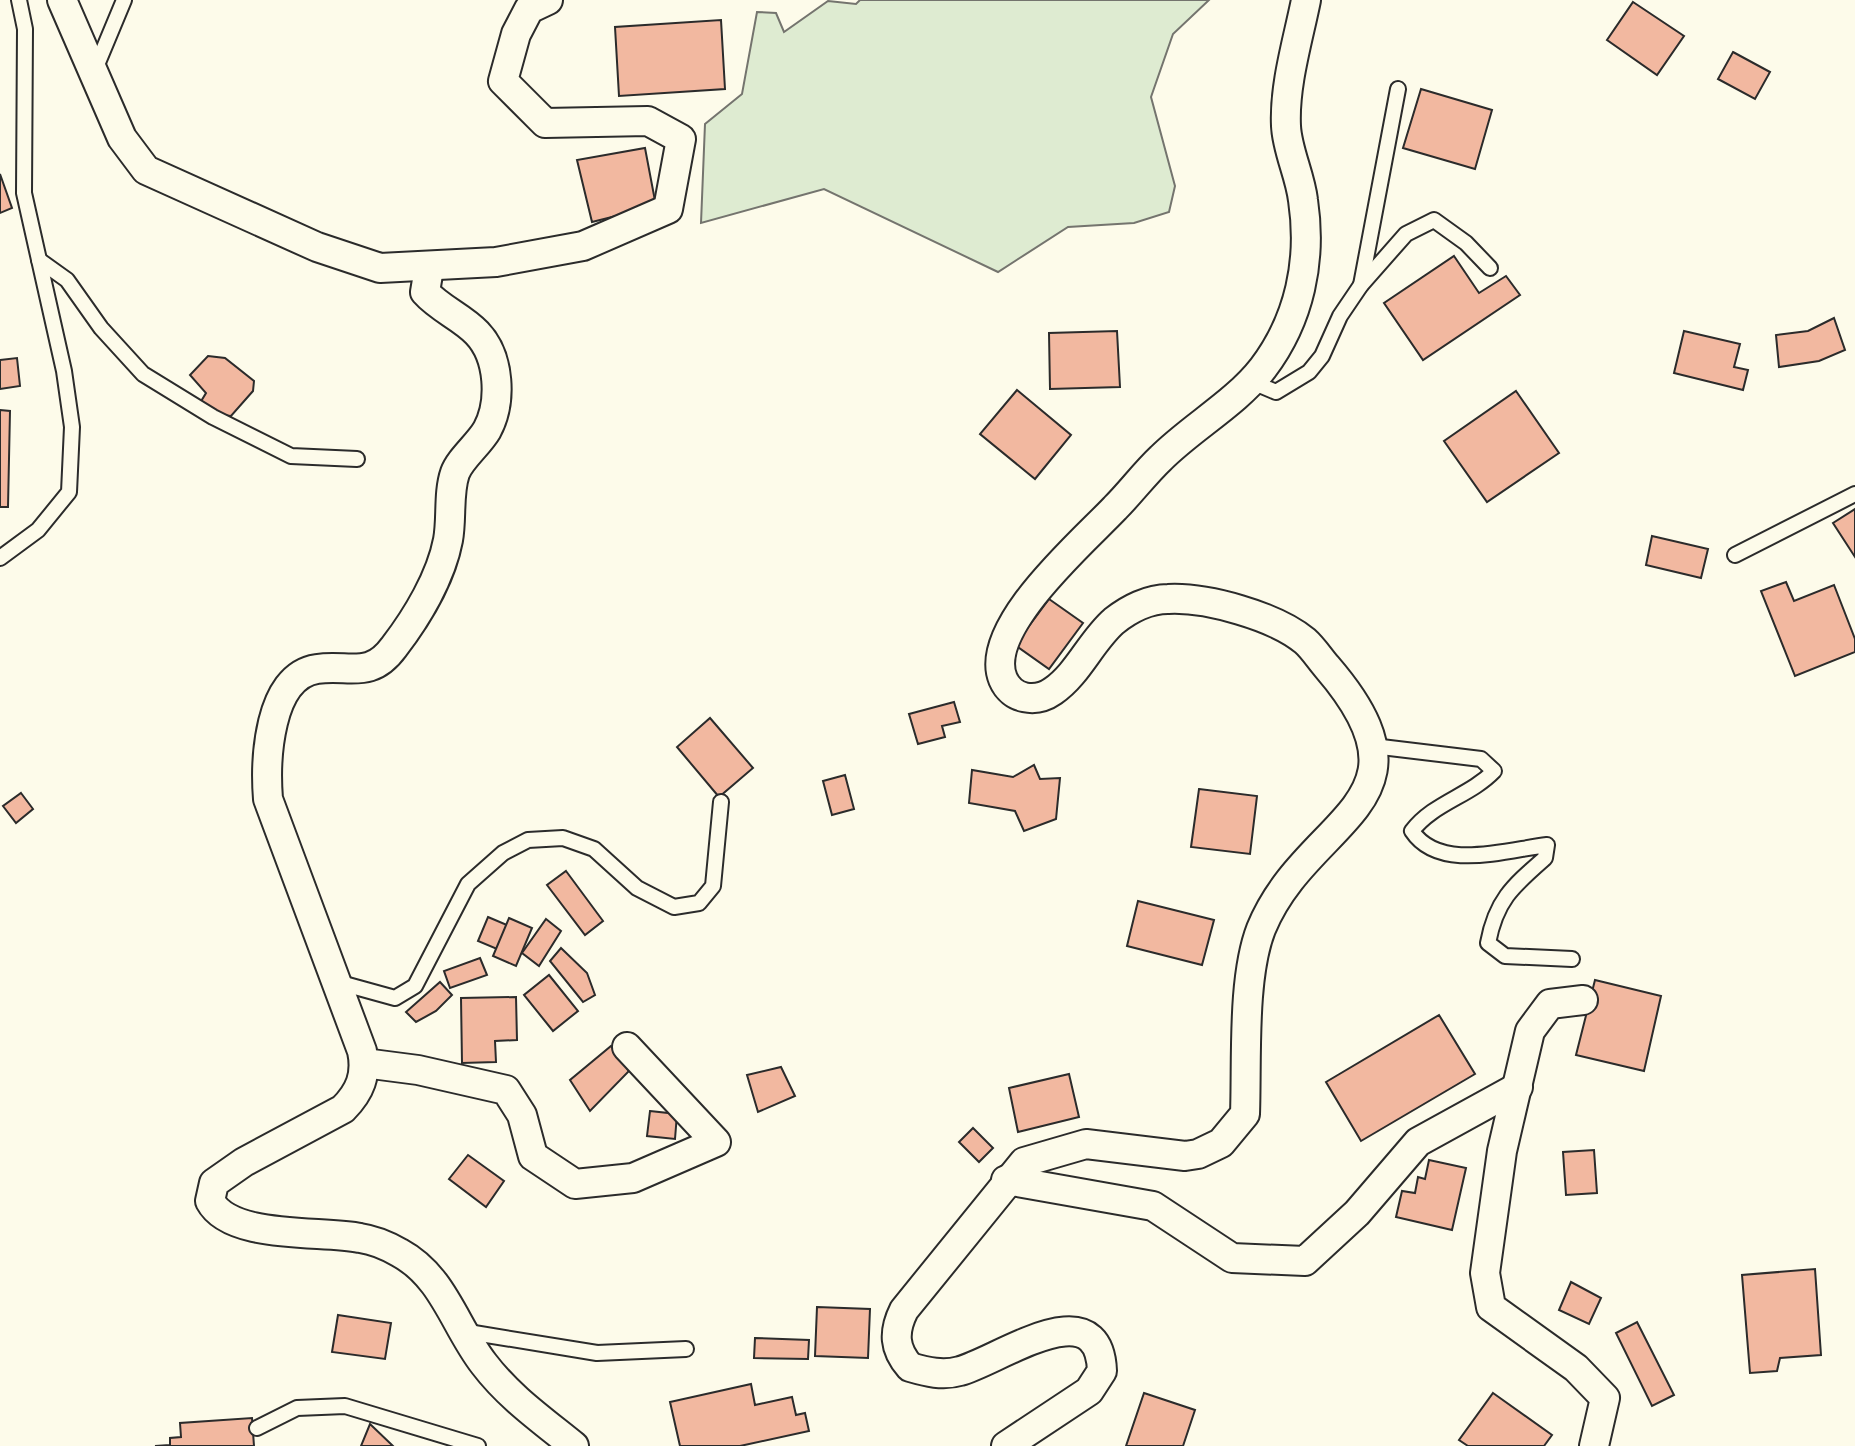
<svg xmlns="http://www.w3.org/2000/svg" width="1855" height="1446" font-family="'Noto Serif',serif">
  <rect width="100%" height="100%" fill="#fdfbea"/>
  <polygon fill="#deebd1" stroke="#74746e" stroke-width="2" points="860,0 1209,0 1173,34 1151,97 1175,186 1169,212 1134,223 1068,227 998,272 824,189 701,223 705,124 742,94 757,12 776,13 784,32 828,1 856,4"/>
  <g fill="#f2b8a0" stroke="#2b2b2b" stroke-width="2">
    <polygon points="1633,2 1684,36 1657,75 1607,40"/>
    <polygon points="721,20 725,89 619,96 615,27"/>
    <polygon points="1733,52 1770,72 1755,99 1718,79"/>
    <polygon points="1421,89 1492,110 1475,169 1403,148"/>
    <polygon points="645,148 656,206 592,222 577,160"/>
    <polygon points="0,174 12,208 0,213"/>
    <polygon points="1454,256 1479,293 1506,276 1520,295 1423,360 1384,303"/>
    <polygon points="1834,318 1845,350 1819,361 1779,367 1776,335 1808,331"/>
    <polygon points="1117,331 1120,387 1050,389 1049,333"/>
    <polygon points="1684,331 1740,344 1734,367 1748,370 1743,390 1674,373"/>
    <polygon points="208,356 225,358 254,381 253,391 231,416 221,415 200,403 206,393 190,375"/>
    <polygon points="17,358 20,386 0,389 0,360"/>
    <polygon points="1017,390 1071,435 1035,479 980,434"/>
    <polygon points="1516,391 1559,453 1487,502 1444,441"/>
    <polygon points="0,410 10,411 8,507 0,507"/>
    <polygon points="1855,509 1855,557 1833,523"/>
    <polygon points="1652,536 1708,549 1701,578 1646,565"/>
    <polygon points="1786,582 1794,601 1834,585 1855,639 1855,652 1795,676 1761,591"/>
    <polygon points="1049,599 1083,623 1049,669 1015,645"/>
    <polygon points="954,702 960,722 942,726 945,737 918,744 909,714"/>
    <polygon points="710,718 753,768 719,797 677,747"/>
    <polygon points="1034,765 1040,779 1060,778 1056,819 1024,831 1015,811 969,803 972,770 1013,777"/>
    <polygon points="845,775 854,809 832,815 823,781"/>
    <polygon points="1199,789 1257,796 1250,854 1191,847"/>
    <polygon points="21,793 33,809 16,823 3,806"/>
    <polygon points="566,871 603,921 585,935 547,885"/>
    <polygon points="1138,901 1214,920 1202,965 1127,946"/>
    <polygon points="488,917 507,925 497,949 478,941"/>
    <polygon points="509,918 532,928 516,966 493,956"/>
    <polygon points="546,919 561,931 539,966 522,953"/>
    <polygon points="561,948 587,973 595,995 583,1002 550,961"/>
    <polygon points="480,958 487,975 450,988 444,971"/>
    <polygon points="549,975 578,1011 553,1031 524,995"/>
    <polygon points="1595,980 1661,996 1644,1071 1576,1055"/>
    <polygon points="440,982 452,995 436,1011 416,1022 406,1012"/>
    <polygon points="516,997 517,1040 495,1041 496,1062 462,1063 461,998"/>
    <polygon points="1439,1015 1475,1074 1361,1141 1326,1082"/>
    <polygon points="611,1046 629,1071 590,1111 570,1080"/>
    <polygon points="781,1067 795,1096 758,1112 747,1075"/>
    <polygon points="1069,1074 1079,1117 1018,1132 1009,1088"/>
    <polygon points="650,1111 677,1114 675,1139 647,1136"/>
    <polygon points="973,1128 993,1148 979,1162 959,1142"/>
    <polygon points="1594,1150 1597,1193 1566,1195 1563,1152"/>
    <polygon points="468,1155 504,1181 486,1207 449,1179"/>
    <polygon points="1429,1160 1466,1168 1452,1230 1396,1217 1402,1191 1415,1193 1418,1177 1425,1179"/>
    <polygon points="1815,1269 1821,1355 1780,1358 1777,1371 1750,1373 1742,1275"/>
    <polygon points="1571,1282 1601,1298 1589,1324 1559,1310"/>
    <polygon points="817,1307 870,1309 868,1358 815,1356"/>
    <polygon points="338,1315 391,1323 385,1359 332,1352"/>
    <polygon points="1637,1322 1674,1395 1652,1406 1616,1333"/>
    <polygon points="755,1338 809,1340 808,1359 754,1358"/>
    <polygon points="751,1384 755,1405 792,1397 796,1415 805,1413 809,1431 740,1446 680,1446 670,1402"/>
    <polygon points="1144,1393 1195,1410 1183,1446 1126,1446"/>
    <polygon points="1493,1393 1552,1435 1544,1446 1468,1446 1459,1440"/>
    <polygon points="252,1418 254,1446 155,1446 170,1445 170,1438 181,1437 180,1423"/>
    <polygon points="370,1424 393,1446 361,1446"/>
  </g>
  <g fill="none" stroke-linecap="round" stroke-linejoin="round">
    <defs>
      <g id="lane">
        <polyline points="94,72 124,0"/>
        <polyline points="39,260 67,280 101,328 143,374 213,417 291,456 357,459"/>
        <polyline points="1361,285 1398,89"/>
        <polyline points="1250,381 1276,392 1309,372 1322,356 1340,316 1361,285 1406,234 1434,220 1466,243 1490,268"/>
        <polyline points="1735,555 1855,494"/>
        <polyline points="0,558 38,530 69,492 72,427 64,371 24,193 25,29 19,0"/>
        <path d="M 1373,746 L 1481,759 L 1494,771 C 1470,796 1433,803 1412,831 C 1439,872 1506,850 1547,845 L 1545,858 C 1513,886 1496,900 1488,943 L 1505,956 L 1572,959"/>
        <polyline points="337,982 395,998 415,986 468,884 503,853 528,840 563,838 594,849 637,888 674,907 699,903 713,886 721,802"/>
        <polyline points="462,1331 597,1353 686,1349"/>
        <polyline points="257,1428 297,1408 345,1406 478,1446"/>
      </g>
      <g id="street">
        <polyline points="62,0 122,138 146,170 317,247 380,268 496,262 583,246 668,209 681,139 648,121 545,123 503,81 516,34 529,9 548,0"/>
        <path d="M 429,268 L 425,292 C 440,309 462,317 477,333 C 500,357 502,402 487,430 C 479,444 460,459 455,473 C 448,493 452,519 448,540 C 441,577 417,617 394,647 C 370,680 349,664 317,669 C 268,676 265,761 268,799 L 362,1051 C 367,1075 360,1092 343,1109 L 244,1162 L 214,1183 L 210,1201 C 231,1240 322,1230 360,1238 C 374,1240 388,1246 400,1253 C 444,1277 455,1327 484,1364 C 509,1397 542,1420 574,1446"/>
        <polyline points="1583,1000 1550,1004 1530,1031 1502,1151 1485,1273 1491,1307 1576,1368 1605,1398 1594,1446"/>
        <polyline points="364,1063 418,1070 506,1090 522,1115 533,1156 575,1184 633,1178 716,1142 627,1047"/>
        <polyline points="1006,1180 1153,1206 1232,1258 1305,1261 1357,1213 1418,1142 1518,1087"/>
        <path d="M 1006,1446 L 1089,1391 L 1102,1371 C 1099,1287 998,1361 960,1371 C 943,1376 927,1372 910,1367 C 894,1349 893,1332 904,1310 L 1024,1162 L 1086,1144 L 1185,1156 L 1198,1154 L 1221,1143 L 1245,1114 C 1247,1060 1242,978 1261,929 C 1307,816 1445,804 1327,667 C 1320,659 1313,648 1305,641 C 1275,616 1206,597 1168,599 C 1149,599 1129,609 1114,621 C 1091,641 1078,674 1053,691 C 1036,703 1012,700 1003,679 C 982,628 1084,541 1115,508 C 1131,492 1145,473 1161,458 C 1192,427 1236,403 1263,368 C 1300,319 1312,260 1303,200 C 1300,175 1287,150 1286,126 C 1284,85 1298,40 1306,0"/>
      </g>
    </defs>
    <use href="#lane" stroke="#2b2b2b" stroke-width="18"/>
    <use href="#street" stroke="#2b2b2b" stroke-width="32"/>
    <use href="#lane" stroke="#fdfbea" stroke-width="14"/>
    <use href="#street" stroke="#fdfbea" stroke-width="28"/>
  </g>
</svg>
